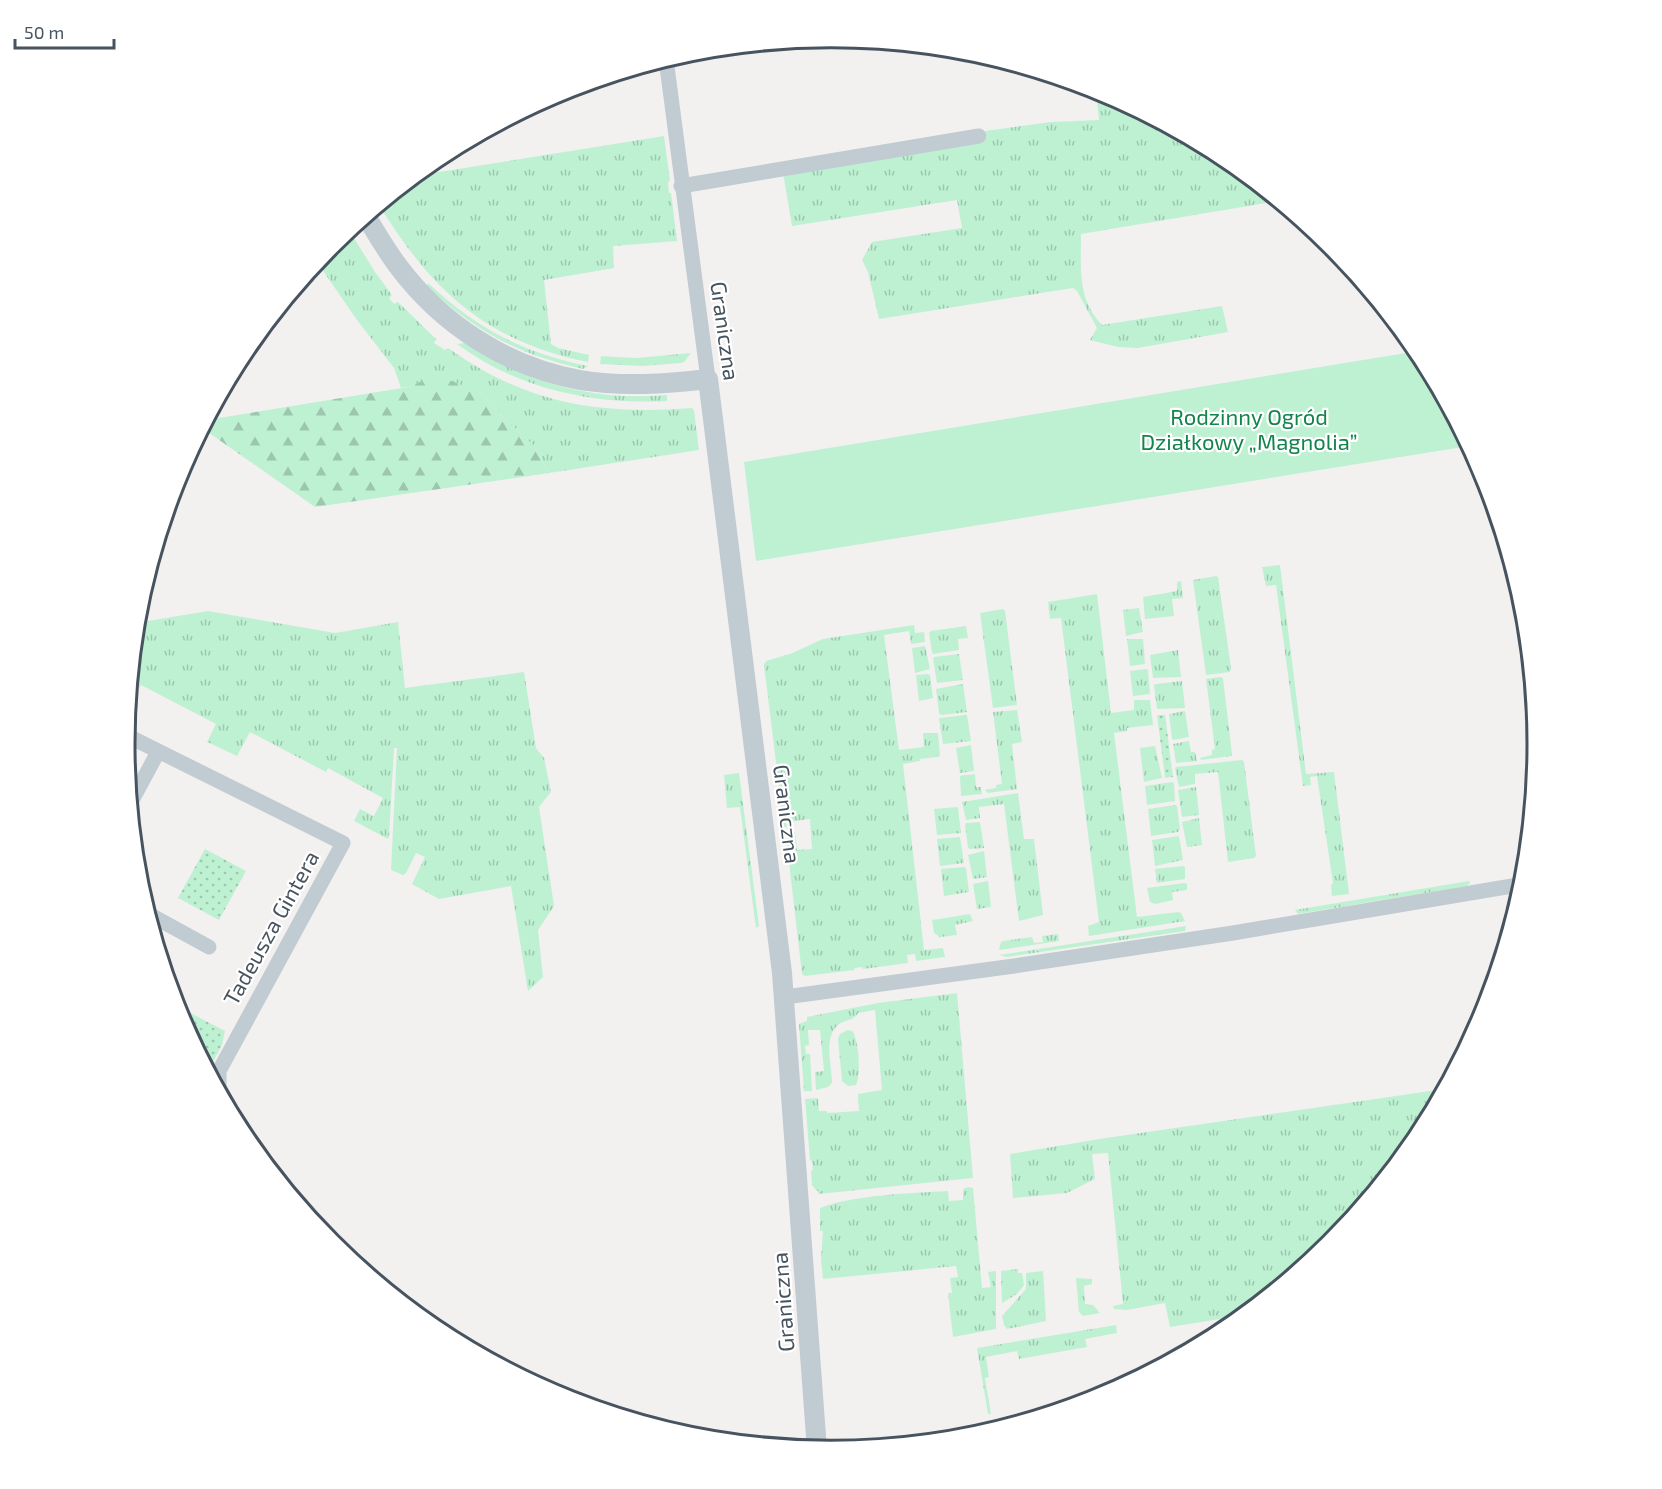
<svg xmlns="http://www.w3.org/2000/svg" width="1662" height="1489" font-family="'Exo 2',sans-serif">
  <defs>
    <pattern id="grass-tufts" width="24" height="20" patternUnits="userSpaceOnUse" patternTransform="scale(1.5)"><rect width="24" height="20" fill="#bef1d2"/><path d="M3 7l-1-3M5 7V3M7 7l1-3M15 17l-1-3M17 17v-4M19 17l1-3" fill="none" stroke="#9cc6ae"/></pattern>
    <pattern id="forest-firs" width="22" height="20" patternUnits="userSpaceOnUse" patternTransform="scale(1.5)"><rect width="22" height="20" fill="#bef1d2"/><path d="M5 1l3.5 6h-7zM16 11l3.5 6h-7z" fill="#9cc6ae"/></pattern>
    <pattern id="park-dots" width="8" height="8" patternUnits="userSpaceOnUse" patternTransform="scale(1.5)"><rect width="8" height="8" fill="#bef1d2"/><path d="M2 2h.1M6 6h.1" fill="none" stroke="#9cc6ae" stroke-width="1.8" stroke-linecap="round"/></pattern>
  </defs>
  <rect width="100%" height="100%" fill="#f3f0f0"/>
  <g fill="url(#grass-tufts)">
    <path d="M 1096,90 L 1224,157 L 1278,201 L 1081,234 C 1081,269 1077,298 1102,325 L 1222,306 L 1228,332 L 1138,348 L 1118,347 L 1090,340 L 1097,328 L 1077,291 L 1073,288 L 879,319 L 868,272 L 862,260 L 872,242 L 962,228 L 957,200 L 792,226 L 783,173 L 987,138 L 985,131 L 1051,122 L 1099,120 Z"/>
    <path d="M 664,136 L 670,181 L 668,182 L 669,193 L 671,193 L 677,241 L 613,246 L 614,268 L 544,280 L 551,344 L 558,348 L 589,355 L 588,362 C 486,341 432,291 379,205 L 414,176 Z"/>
    <path d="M 349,230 L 375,272 L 392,295 L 389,298 L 394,304 L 398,302 L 436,339 L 434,343 L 445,350 L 448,348 C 527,404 597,415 692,408 L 694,410 L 699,450 L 549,473 L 534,446 L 501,415 L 479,392 L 422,381 L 408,387 L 401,388 L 394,368 L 357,320 L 317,262 L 331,244 Z"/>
    <path d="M 428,283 C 476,328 523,353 588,366 L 583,369 C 516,354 478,332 427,287 Z"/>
    <path d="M 465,343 C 482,351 497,362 514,370 C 561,391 615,400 667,395 L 667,401 C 592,405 518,389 457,344 Z"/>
    <polygon points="691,353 684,362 681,363 642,366 600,364 601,356 636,358"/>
    <polygon points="1280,565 1306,774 1334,772 1349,894 1332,896 1331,885 1333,883 1317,776 1310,777 1311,785 1303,786 1276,585 1266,586 1262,567"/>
    <polygon points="1216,576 1218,577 1231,668 1230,672 1206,675 1193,580"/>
    <polygon points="1181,581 1183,598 1172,599 1174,616 1145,619 1143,597 1177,591 1177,582"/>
    <polygon points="1097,594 1111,713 1134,710 1134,700 1150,700 1153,725 1127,728 1127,731 1114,733 1137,917 1178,912 1181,913 1185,921 1089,936 1088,926 1099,922 1061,618 1050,619 1048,602"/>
    <polygon points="1139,608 1143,632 1126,636 1123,610"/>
    <polygon points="1003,609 1005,611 1017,705 993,708 980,613"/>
    <polygon points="208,611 335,633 398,622 405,688 524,672 536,748 544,758 551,792 539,807 554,906 538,930 543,977 528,991 511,886 439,899 412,884 425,857 416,853 406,873 403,875 391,870 397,748 394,748 389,837 388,839 354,821 360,809 374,816 383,798 328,768 326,772 250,732 237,756 207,742 216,724 141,685 131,702 128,700 136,623"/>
    <polygon points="914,625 915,633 924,632 925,642 911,644 909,631 884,635 899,750 924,747 923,733 938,733 940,755 938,757 920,759 920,761 903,764 924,950 943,948 945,957 916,961 915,954 907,955 908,963 863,969 862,967 855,968 854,970 805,976 802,974 787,845 789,833 795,832 797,850 812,849 810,819 786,822 787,827 784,827 764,665 766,661 790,654 823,639"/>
    <polygon points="966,626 968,638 958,639 959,650 933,654 932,652 929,633 931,631"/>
    <polygon points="1127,639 1143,639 1145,664 1130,666"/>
    <polygon points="925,646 930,669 915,673 912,648"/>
    <polygon points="1178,650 1181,677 1153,678 1150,655"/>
    <polygon points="959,654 963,680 937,683 933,659 934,657"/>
    <polygon points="1146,669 1148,670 1150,694 1133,696 1130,671"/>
    <polygon points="928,674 930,675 933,698 919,701 916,675"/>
    <polygon points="1220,677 1223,678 1232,754 1231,756 1201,760 1200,758 1212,755 1212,750 1215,749 1206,679"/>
    <polygon points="1182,681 1185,708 1157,709 1154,685 1156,684"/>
    <polygon points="963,684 967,712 941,715 939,713 936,689"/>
    <polygon points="1017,710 1022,742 1012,744 1017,789 988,793 985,790 996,788 996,785 1002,784 993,712"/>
    <polygon points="1185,711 1189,737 1173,740 1172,738 1169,714"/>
    <polygon points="967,715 971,741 943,744 939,718"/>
    <polygon points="1189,741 1191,752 1195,752 1197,761 1176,763 1173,744"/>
    <polygon points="971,745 974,771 960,773 956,748"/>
    <polygon points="1155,746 1162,778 1144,782 1140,748"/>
    <polygon points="1242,760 1244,762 1256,856 1254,858 1228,862 1218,772 1195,774 1195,784 1179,787 1175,768 1176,767"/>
    <polygon points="739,773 759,926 756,928 740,807 727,808 724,775"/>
    <polygon points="975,774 976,787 981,787 982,794 961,796 960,776"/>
    <polygon points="1172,782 1174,783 1175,801 1147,805 1145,786"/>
    <polygon points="1196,787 1199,815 1182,817 1178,790"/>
    <polygon points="1018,793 1024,839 1034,839 1043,915 1019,921 1004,804 979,807 980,818 966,820 962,802"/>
    <polygon points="1175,805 1177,806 1180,829 1178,832 1151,836 1148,809"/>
    <polygon points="957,807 958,808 961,833 937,835 934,809"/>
    <polygon points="1199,818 1202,845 1187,847 1182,822"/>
    <polygon points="980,822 984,848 970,849 968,848 965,825 966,823"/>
    <polygon points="1179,836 1183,860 1155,866 1152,840"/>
    <polygon points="960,837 964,863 940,866 937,839"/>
    <polygon points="984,851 987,877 973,879 968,855"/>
    <polygon points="1183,866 1185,867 1185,879 1157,883 1155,869"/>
    <polygon points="964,867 966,868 969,892 944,896 941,869"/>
    <polygon points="988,881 991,907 977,909 973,884"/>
    <polygon points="1469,881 1470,883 1467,886 1298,914 1295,910"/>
    <polygon points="1184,883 1187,884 1187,890 1172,892 1173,900 1155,904 1150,902 1147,888"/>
    <polygon points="970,914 973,921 955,925 957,935 940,937 934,933 932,920"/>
    <polygon points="1186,926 1185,931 1006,957 1000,955"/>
    <polygon points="1058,934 1059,941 999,950 1001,942 1003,941 1032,937 1034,943 1043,942 1042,936"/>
    <path d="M 957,993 L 973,1178 L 819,1194 L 818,1191 L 816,1190 L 812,1185 L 811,1171 L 813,1170 L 812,1161 L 810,1160 L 805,1099 L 818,1098 L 819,1111 L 827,1111 L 827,1113 L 859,1111 L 858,1094 L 882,1090 L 875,1010 L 858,1013 C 853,1022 845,1019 838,1025 C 823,1038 832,1066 832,1083 L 828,1087 L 816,1090 L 815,1072 L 824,1071 L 820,1030 L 808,1030 L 809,1045 L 805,1046 L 806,1054 L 810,1054 L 812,1091 L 804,1091 L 799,1024 L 807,1021 L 807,1017 L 878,1003 Z"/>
    <path d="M 847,1030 L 852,1031 C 859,1039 861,1075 856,1085 L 848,1086 L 842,1081 L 838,1039 L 840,1034 Z"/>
    <polygon points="1444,1089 1419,1138 1331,1245 1245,1315 1170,1327 1165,1303 1127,1310 1114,1309 1113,1306 1123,1304 1108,1153 1092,1154 1095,1179 1067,1193 1013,1198 1010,1154 1106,1138"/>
    <path d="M 968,1187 L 973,1188 L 982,1288 L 991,1287 L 988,1272 L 996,1271 L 996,1329 L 953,1337 L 948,1293 L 952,1293 L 950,1278 L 958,1277 L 956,1266 L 823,1279 L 821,1259 L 823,1231 L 820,1231 L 820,1208 C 852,1195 913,1193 948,1191 L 949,1201 L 963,1200 L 963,1189 Z"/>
    <polygon points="1018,1269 1018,1273 1022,1273 1024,1285 1017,1294 1002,1303 1001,1271"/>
    <polygon points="1043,1271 1046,1321 1007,1329 1004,1325 1002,1316 1026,1289 1026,1273"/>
    <polygon points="1076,1278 1092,1279 1092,1284 1084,1286 1085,1304 1093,1305 1100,1313 1083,1316 1079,1312"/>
    <polygon points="1116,1325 1117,1333 1085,1339 1087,1347 1019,1359 1017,1351 986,1357 989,1377 985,1378 991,1414 988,1414 977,1348"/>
  </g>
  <polygon fill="url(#forest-firs)" points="444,378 479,392 501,415 534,446 549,473 315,507 202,428 207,420 408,387 422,381"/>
  <g fill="url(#park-dots)">
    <polygon points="1157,715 1165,715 1173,777 1165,778"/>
    <polygon points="205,849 246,871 219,920 178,898"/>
    <polygon points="175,1005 225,1031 222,1045 208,1071 178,1015"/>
  </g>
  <polygon fill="#bef1d2" points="1418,351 1469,446 756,561 744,462"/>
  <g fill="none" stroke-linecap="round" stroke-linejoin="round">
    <g stroke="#c0cbd2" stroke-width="15">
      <polyline points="666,59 708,379"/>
      <polyline points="681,186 979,136"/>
      <polyline points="125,737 134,739 343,843 219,1071 219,1093"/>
      <polyline points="130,804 158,752"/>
      <polyline points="147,913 209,947"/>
      <polyline points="785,997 1014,966 1233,933 1524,884"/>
    </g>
    <path stroke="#c0cbd2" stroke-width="20" d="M 366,216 C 376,233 386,250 398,266 C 442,325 507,367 580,380 C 622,387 665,384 708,379 L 782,973 L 817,1450"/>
  </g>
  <g text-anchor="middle" stroke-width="4.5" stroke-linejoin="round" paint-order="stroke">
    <g font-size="22" fill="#47545f" stroke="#fff">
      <text transform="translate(725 331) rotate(82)" y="8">Graniczna</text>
      <text transform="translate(787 814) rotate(83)" y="8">Graniczna</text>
      <text transform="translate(271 928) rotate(-61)" y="8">Tadeusza Gintera</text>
      <text transform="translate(783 1302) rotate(-94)" y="8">Graniczna</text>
    </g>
    <g font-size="22" fill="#13844c" stroke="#fff">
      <text x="1249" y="425">Rodzinny Ogród<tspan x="1249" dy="25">Działkowy „Magnolia”</tspan></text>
    </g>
  </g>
  <path d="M0 0H1662V1489H0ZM135 744a696 696 0 1 1 1392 0a696 696 0 1 1-1392 0Z" fill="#fff" fill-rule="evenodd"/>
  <path fill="none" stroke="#47545f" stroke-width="3" d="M135 744a696 696 0 1 1 1392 0a696 696 0 1 1-1392 0Z"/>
  <path d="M15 39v9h99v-9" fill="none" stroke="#47545f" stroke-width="3"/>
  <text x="24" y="39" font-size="18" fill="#47545f" stroke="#ffffff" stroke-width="4.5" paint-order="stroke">50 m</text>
</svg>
